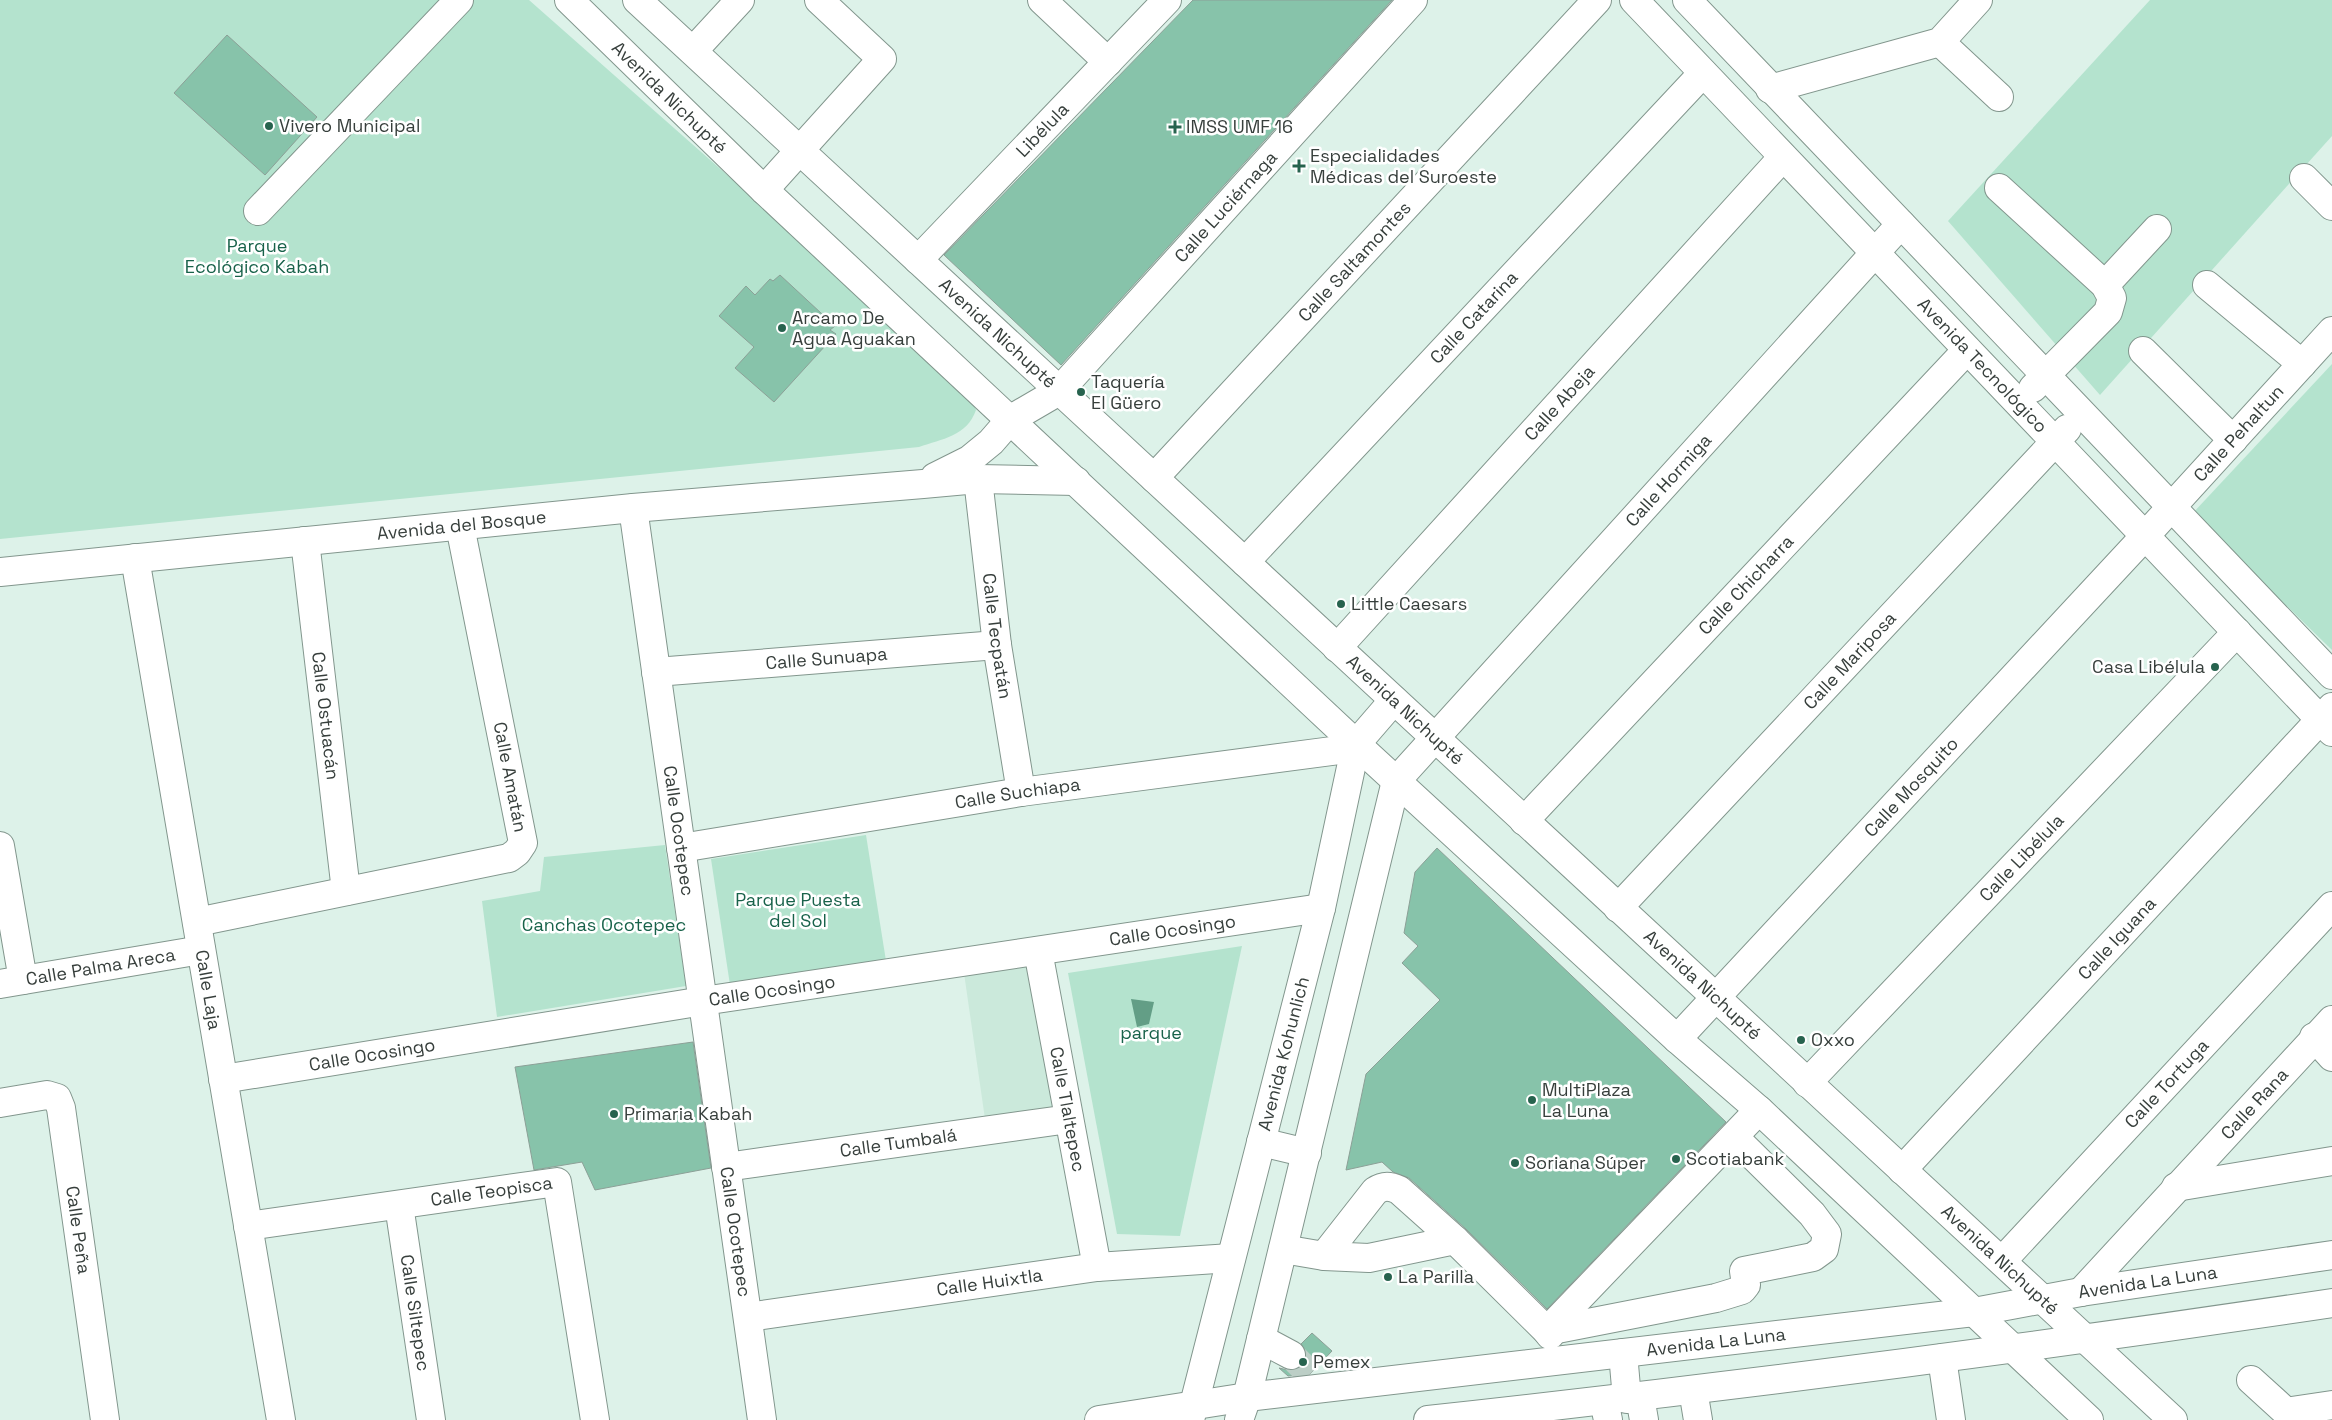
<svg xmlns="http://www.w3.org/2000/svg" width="2332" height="1420" font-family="'Space Grotesk',sans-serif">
  <rect width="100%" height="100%" fill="#ddf2e9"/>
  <polygon fill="#cbe9db" points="1033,963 1061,1108 985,1119 964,973"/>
  <g fill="#b4e3ce">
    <path d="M 0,0 L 529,0 L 940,363 L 968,392 L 976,410 C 967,436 942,439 919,447 L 0,539 Z"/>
    <polygon points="2150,0 2332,0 2332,136 2100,395 1948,221"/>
    <polygon points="2332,364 2332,650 2192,514"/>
    <polygon points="866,835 886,961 730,985 711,859"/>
    <polygon points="665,845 686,986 497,1017 482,901 540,891 544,857"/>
    <polygon points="1242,946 1180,1236 1117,1234 1068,973"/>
  </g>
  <polygon fill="#639e86" points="1131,999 1154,1002 1149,1024 1137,1027"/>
  <g fill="#87c3aa" stroke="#8ca097">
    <polygon points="1193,0 1392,0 1061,365 944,255"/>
    <polygon points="227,35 317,117 265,175 174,93"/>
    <polygon points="780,275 835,326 830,330 836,334 774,402 735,368 754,347 719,316 746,286 755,295 770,279 773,281"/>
    <polygon points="1437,848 1726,1122 1547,1309 1466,1229 1409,1178 1393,1172 1382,1162 1346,1170 1366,1074 1440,1000 1402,963 1418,946 1404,933 1415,872"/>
    <polygon points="693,1042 711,1168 595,1190 582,1162 534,1170 515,1067"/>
    <polygon points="1312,1333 1332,1351 1310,1374 1288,1376 1279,1368 1292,1371 1300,1368 1304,1363 1307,1354 1301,1344"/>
  </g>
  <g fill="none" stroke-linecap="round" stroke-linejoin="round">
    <polyline stroke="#bccec6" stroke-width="28" stroke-dasharray="28 14" stroke-linecap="butt" points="1291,1355 1310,1374"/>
    <defs>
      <g id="minor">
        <polyline points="1042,0 1108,62"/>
        <path id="s1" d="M 1634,0 L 2332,732"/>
        <polyline points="1687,0 2332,675"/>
        <polyline points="1940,42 1999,97"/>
        <polyline points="693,51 740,0"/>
        <polyline points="1770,89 1940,42 1978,0"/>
        <polyline points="2304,178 2332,206"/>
        <polyline points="1999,188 2105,285 2112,298 2108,312 2033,388"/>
        <polyline points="764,190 882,59 819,0"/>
        <polyline points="258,211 459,0"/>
        <path id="s2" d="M 918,260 L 1167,0"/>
        <polyline points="2105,285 2157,229"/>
        <polyline points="2207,285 2302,364"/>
        <polyline points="2143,351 2233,440"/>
        <path id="s3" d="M 935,477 L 969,460 L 991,442 L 1011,419 L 1059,391 L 1413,0"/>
        <path id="s4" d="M 1154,478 L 1597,0"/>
        <path id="s5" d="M 978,479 L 997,645 L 1021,792"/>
        <path id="s6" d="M 633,508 L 762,1420"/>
        <path id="s7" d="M 305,541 L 346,891"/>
        <path id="s8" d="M 135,558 L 281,1420"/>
        <path id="s9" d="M 1245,562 L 1703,73"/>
        <path id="s10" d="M 0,572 L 633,508 L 923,484 L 978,479 L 1076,481"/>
        <path id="s11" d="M 1337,648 L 1783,157"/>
        <path id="s12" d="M 656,672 L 997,645"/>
        <path id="s13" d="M 1524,821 L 1967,350"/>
        <polyline points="0,846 23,980"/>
        <path id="s14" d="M 681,848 L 1021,792 L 1355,748"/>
        <path id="s15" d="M 1618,908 L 2067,429"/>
        <polyline points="197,922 509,858 517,852 523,843 460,526"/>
        <path id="s16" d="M 1038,951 L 1097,1267"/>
        <path id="s17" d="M 0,984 L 201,950"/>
        <polyline points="2314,1037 2332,1057"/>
        <path id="s18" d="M 1677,1039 L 2145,536 L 2332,331"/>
        <path id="s19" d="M 223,1079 L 703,1001 L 1321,908"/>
        <path id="s20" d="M 1807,1083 L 2237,632"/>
        <path id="s21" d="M 0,1103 L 47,1095 L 57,1098 L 61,1108 L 105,1420"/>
        <polyline points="1261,1142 1307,1153"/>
        <path id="s22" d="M 726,1167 L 1069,1119"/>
        <path id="s23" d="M 1902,1170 L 2332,707"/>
        <polyline points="2176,1187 2332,1161"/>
        <path id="s24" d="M 399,1205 L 431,1420"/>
        <path id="s25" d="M 248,1226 L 557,1182 L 595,1420"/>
        <polyline points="1283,1249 1324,1256 1369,1258 1455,1240"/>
        <path d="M 1324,1256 L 1375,1191 C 1384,1185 1390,1186 1399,1190 L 1455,1240 L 1547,1331 L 1716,1298 L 1742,1290 L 1746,1285 L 1744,1271 L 1813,1257 L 1824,1249 L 1827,1234 L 1812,1214 L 1734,1137"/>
        <path id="s26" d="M 2002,1261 L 2332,906"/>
        <path id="s27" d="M 2081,1292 L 2332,1020"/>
        <path id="s28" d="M 748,1317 L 1097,1267 L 1231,1258"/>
        <polyline points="1550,1335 1547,1331 1759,1110"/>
        <polyline points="1261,1339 1291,1355"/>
        <polyline points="1942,1358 1951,1420"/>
        <polyline points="2251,1380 2295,1420"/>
        <polyline points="1693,1390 1698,1420"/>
        <polyline points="1640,1397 1644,1420"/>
        <polyline points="1604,1401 1608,1420"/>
        <polyline points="2286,1412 2332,1405"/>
        <path id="s29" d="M 1190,1420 L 1321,908 L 1356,744 L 1394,700"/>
        <path id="s30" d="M 1239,1420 L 1247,1397 L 1396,781 L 1901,224"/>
      </g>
      <g id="major">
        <path id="s31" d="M 569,0 L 764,190 L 1356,744 L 1677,1039 L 1759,1110 L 2089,1420"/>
        <path id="s32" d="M 637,0 L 2173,1420"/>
        <polyline points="1623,1353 1627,1399"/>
        <path id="s33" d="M 1099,1420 L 1247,1397 L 1974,1312 L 2081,1292 L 2332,1255"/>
        <path d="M 1428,1420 C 1730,1387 2031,1348 2332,1303"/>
      </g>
    </defs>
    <use href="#minor" stroke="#82968d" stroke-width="30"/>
    <use href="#major" stroke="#82968d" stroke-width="30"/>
    <use href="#minor" stroke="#fff" stroke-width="28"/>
    <use href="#major" stroke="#fff" stroke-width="28"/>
  </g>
  <g fill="#27634e" stroke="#fff" stroke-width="2">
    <circle cx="269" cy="126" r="5"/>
    <path d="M1172.5 119.5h5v5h5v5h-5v5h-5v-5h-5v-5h5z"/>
    <path d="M1296.5 158.5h5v5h5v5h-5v5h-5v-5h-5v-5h5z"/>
    <circle cx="782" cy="328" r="5"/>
    <circle cx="1081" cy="392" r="5"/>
    <circle cx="1341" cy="604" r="5"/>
    <circle cx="2215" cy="667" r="5"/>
    <circle cx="1801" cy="1040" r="5"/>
    <circle cx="1532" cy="1100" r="5"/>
    <circle cx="614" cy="1114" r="5"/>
    <circle cx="1676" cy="1159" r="5"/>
    <circle cx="1515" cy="1163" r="5"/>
    <circle cx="1388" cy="1277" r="5"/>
    <circle cx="1303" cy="1362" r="5"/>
  </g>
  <g text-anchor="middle" stroke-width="5" stroke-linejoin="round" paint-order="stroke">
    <g font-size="18" fill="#373f3c" stroke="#fff">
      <text dy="6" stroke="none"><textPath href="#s31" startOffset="140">Avenida Nichupté</textPath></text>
      <text dy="6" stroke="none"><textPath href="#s2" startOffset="180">Libélula</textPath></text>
      <text dy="6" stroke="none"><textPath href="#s3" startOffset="401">Calle Luciérnaga</textPath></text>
      <text dy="6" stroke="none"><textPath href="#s4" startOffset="295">Calle Saltamontes</textPath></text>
      <text dy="6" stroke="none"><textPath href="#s9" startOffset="335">Calle Catarina</textPath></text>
      <text dy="6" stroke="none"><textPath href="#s32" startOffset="491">Avenida Nichupté</textPath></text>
      <text dy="6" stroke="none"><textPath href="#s1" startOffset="505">Avenida Tecnológico</textPath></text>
      <text dy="6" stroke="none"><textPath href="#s11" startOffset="331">Calle Abeja</textPath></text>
      <text dy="6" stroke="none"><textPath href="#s18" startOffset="826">Calle Pehaltun</textPath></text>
      <text dy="6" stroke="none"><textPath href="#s30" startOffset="1064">Calle Hormiga</textPath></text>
      <text dy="6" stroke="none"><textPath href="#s10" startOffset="464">Avenida del Bosque</textPath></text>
      <text dy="6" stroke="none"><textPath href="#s13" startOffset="324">Calle Chicharra</textPath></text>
      <text dy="6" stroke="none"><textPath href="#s5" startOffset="158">Calle Tecpatán</textPath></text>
      <text dy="6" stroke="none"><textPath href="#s12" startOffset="171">Calle Sunuapa</textPath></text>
      <text dy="6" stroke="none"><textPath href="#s15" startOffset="339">Calle Mariposa</textPath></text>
      <text dy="6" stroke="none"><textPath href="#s32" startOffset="1046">Avenida Nichupté</textPath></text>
      <text dy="6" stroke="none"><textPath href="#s7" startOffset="176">Calle Ostuacán</textPath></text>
      <text transform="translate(510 777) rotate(79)" y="6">Calle Amatán</text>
      <text dy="6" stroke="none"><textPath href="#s18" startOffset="344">Calle Mosquito</textPath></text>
      <text dy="6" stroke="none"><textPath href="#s14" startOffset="341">Calle Suchiapa</textPath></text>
      <text dy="6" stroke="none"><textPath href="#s6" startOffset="326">Calle Ocotepec</textPath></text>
      <text dy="6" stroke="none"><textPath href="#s20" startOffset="311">Calle Libélula</textPath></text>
      <text dy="6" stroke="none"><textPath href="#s19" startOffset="961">Calle Ocosingo</textPath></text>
      <text dy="6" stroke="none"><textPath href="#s23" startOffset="316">Calle Iguana</textPath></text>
      <text dy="6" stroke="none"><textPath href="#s17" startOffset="102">Calle Palma Areca</textPath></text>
      <text dy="6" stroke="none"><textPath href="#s32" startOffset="1451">Avenida Nichupté</textPath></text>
      <text dy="6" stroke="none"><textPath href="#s8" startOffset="438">Calle Laja</textPath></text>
      <text dy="6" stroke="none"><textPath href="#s19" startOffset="556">Calle Ocosingo</textPath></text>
      <text dy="6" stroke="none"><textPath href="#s19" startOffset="151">Calle Ocosingo</textPath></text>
      <text dy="6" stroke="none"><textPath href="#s29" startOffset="378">Avenida Kohunlich</textPath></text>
      <text dy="6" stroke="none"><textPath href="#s26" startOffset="242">Calle Tortuga</textPath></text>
      <text dy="6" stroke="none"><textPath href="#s27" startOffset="256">Calle Rana</textPath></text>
      <text dy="6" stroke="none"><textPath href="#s16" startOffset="161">Calle Tlaltepec</textPath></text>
      <text dy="6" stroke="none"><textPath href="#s22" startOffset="174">Calle Tumbalá</textPath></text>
      <text dy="6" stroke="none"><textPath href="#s25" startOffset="246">Calle Teopisca</textPath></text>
      <text dy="6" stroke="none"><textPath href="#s21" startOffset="192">Calle Peña</textPath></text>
      <text dy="6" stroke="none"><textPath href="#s6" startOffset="731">Calle Ocotepec</textPath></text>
      <text dy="6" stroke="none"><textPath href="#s32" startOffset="1856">Avenida Nichupté</textPath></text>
      <text dy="6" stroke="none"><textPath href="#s33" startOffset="1058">Avenida La Luna</textPath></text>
      <text dy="6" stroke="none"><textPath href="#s28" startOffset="244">Calle Huixtla</textPath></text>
      <text dy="6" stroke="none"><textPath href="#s24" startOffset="109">Calle Siltepec</textPath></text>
      <text dy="6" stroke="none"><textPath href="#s33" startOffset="622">Avenida La Luna</textPath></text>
    </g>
    <g font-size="18" fill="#373f3c" stroke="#fff" text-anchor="start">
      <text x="279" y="132">Vivero Municipal</text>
      <text x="1186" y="133">IMSS UMF 16</text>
      <text x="1310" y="162">Especialidades<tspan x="1310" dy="21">Médicas del Suroeste</tspan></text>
      <text x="792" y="324">Arcamo De<tspan x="792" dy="21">Agua Aguakan</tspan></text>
      <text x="1091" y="388">Taquería<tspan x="1091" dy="21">El Güero</tspan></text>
      <text x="1351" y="610">Little Caesars</text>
      <text x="2205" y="673" text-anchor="end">Casa Libélula</text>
      <text x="1811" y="1046">Oxxo</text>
      <text x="1542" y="1096">MultiPlaza<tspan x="1542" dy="21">La Luna</tspan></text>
      <text x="624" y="1120">Primaria Kabah</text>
      <text x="1686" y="1165">Scotiabank</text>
      <text x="1525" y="1169">Soriana Súper</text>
      <text x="1398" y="1283">La Parilla</text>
      <text x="1313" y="1368">Pemex</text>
    </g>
    <g font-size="18" fill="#18624a" stroke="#fff">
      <text x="257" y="252">Parque<tspan x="257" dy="21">Ecológico Kabah</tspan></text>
      <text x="798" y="906">Parque Puesta<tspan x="798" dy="21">del Sol</tspan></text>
      <text x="604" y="931">Canchas Ocotepec</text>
      <text x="1151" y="1039">parque</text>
    </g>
  </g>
</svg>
